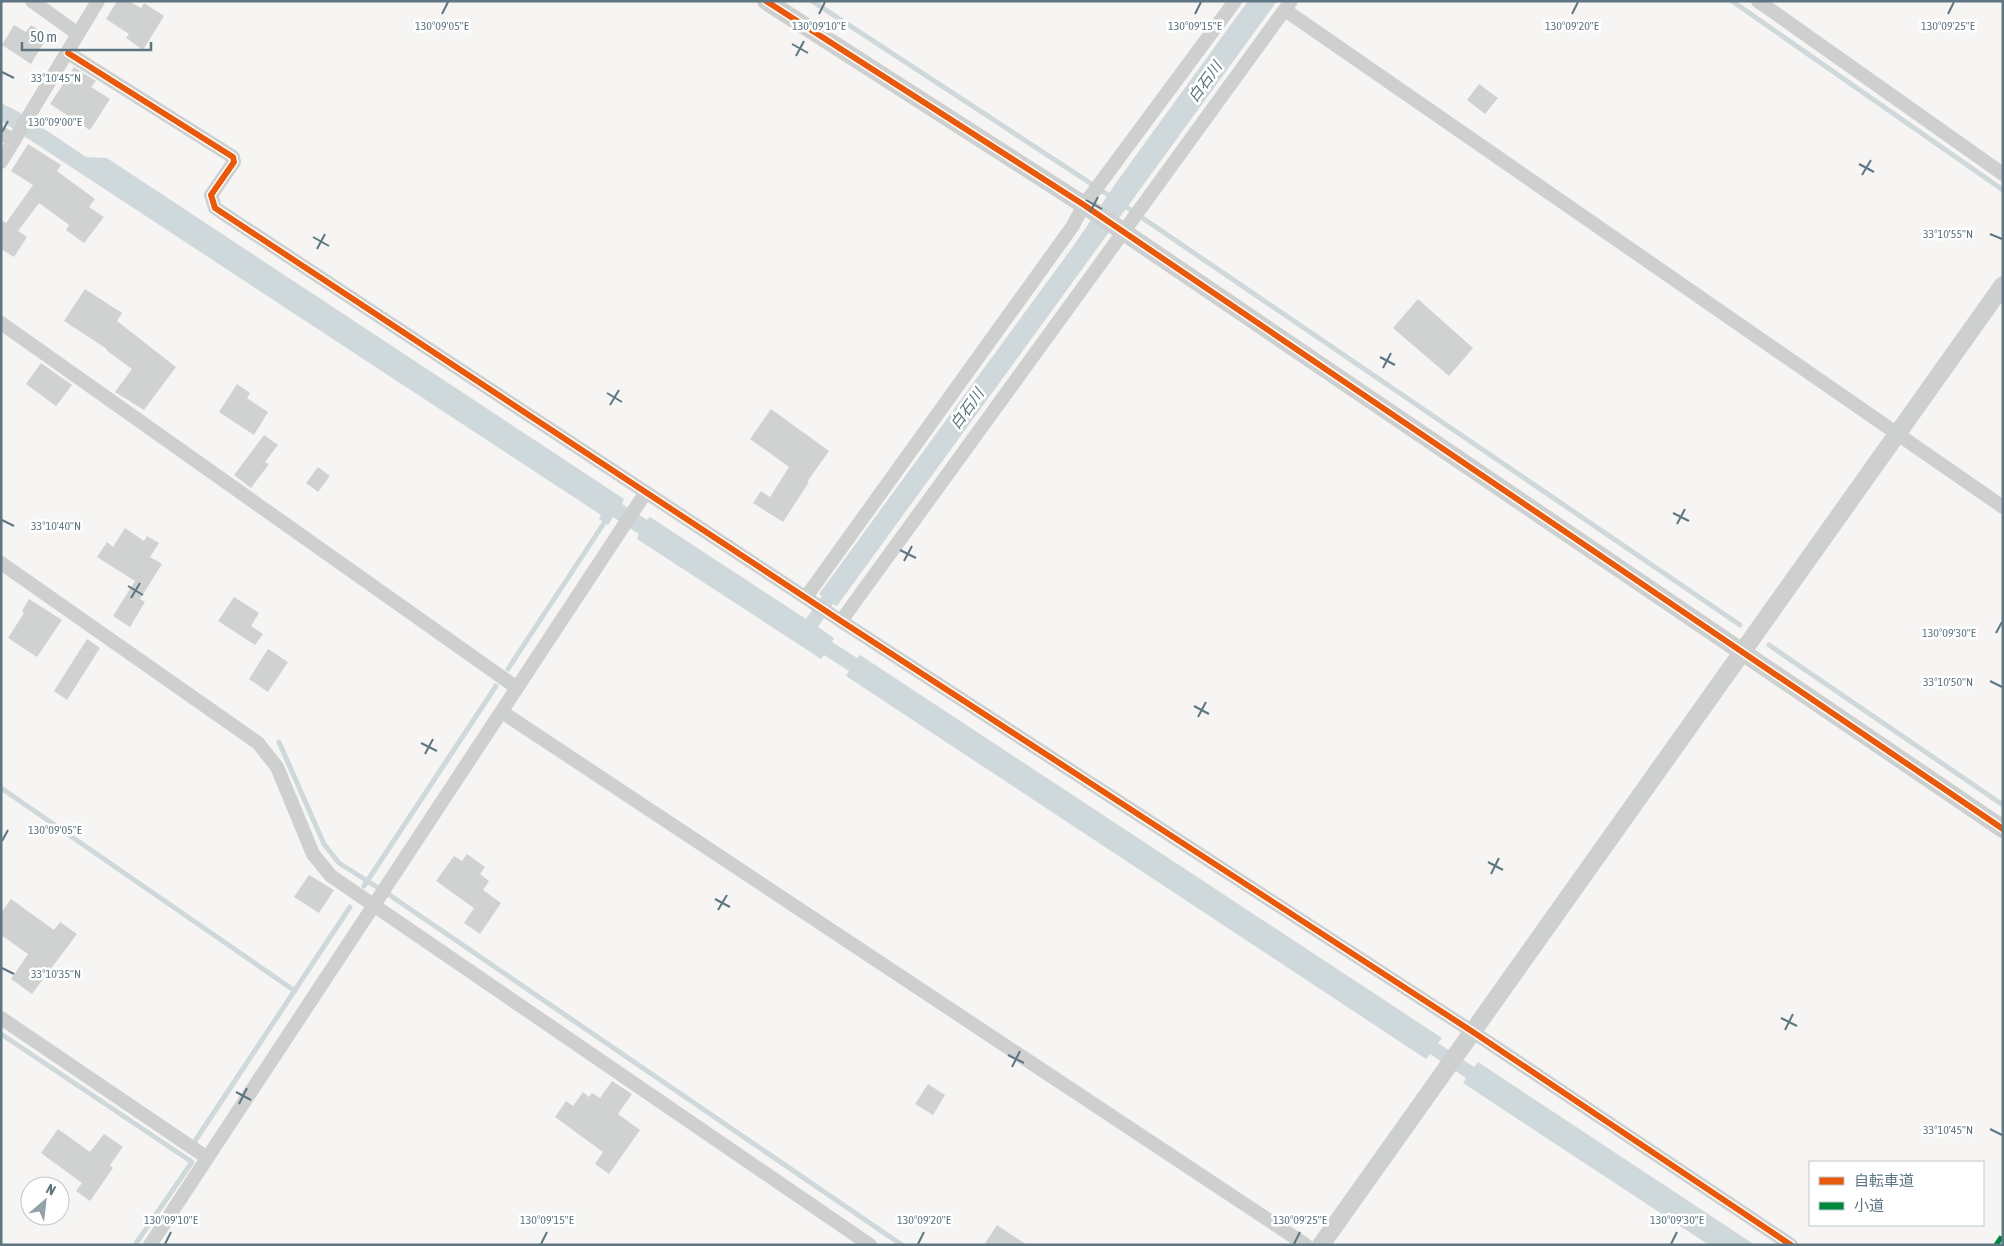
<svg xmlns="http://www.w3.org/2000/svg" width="2004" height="1246" font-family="'Asap Condensed','Noto Sans JP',sans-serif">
  <rect width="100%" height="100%" fill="#f6f5f4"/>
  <polygon fill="#cfd8db" points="1248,1 1277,1 837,606 833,604 818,627 834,638 832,642 857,658 860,655 1442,1038 1438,1043 1474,1067 1478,1062 1755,1245 1709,1245 1463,1083 1466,1078 1430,1054 1426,1059 846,676 849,671 824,655 821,659 637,539 639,534 613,517 608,525 599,519 601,515 1,121 1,103 19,112 86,157 107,158 624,499 622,504 647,520 650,517 806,619 822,596 819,594 1074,245 1118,180"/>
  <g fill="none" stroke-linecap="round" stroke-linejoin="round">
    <g stroke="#cfd8db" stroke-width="5">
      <polyline points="812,1 1113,198"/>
      <polyline points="1732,1 2003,190"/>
      <polyline points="1122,204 1740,625"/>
      <polyline points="1769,645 2003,805"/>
      <polyline points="508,669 608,517"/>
      <polyline points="279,742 324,844 339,863 391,896 902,1245"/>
      <polyline points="1,788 295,991"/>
      <polyline points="364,886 496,686"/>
      <polyline points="1,1034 192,1162 135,1245"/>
      <polyline points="195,1141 350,907"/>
    </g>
  </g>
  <g fill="#d0d2d2">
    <polygon points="117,1 129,1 141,8 144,3 164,16 143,50 126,38 129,34 106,19"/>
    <polygon points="14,25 26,32 31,25 48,36 31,64 2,45"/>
    <polygon points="74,67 96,81 91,87 110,99 90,130 50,104"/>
    <polygon points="1479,84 1498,98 1485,114 1467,100"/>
    <polygon points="28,144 61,165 57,171 95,199 89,207 104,217 84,243 66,230 69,225 39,203 18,231 27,237 14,257 1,249 1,220 6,223 33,185 11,171"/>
    <polygon points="85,289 122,313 117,321 176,367 144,410 115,392 132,369 106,350 107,349 64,321"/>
    <polygon points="1418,299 1473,348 1449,376 1393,328"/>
    <polygon points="41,363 72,385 56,406 26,384"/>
    <polygon points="237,384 250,393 247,398 268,412 254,435 219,412"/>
    <polygon points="771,409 829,451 807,482 809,482 783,522 753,503 761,491 770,497 789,467 750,439"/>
    <polygon points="264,435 278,445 265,462 269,464 251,488 234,475"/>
    <polygon points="318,467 330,476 318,492 306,483"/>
    <polygon points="125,528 144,541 147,536 159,543 150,557 162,564 140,599 145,602 130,627 113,616 135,581 97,557 107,542 113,547"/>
    <polygon points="234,597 259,613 251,626 263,634 255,645 218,621"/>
    <polygon points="29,599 62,620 37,657 8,638 24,613 22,611"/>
    <polygon points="87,639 100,648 67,700 54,691"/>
    <polygon points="268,649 288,662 268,692 249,679"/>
    <polygon points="467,854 485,867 480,874 489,881 483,890 501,903 480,934 464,923 474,908 436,881 454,856 462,861"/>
    <polygon points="309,875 334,890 319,913 294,897"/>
    <polygon points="11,899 54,930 60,922 77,934 32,994 11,979 28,954 1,935 1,913"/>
    <polygon points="612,1081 632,1094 618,1114 640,1130 609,1174 595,1164 603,1152 555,1117 566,1101 573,1106 583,1092 589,1097 592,1093 600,1098"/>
    <polygon points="928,1084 945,1095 933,1115 915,1104"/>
    <polygon points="58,1129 90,1152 104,1134 123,1147 110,1165 113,1168 90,1201 76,1191 82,1183 41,1153"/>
    <polygon points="997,1225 1027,1245 984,1245"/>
  </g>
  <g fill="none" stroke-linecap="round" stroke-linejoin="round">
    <g stroke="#cecfcf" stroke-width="14">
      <polyline points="32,1 78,34"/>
      <polyline points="1758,1 2003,174"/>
      <polyline points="1285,10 2003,507"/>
      <polyline points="68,53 233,157 234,162 211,195 215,208 841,621 1473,1032 1791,1245"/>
      <polyline points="1,133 14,141"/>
      <polyline points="1,162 98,1"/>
      <polyline points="1,323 517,688"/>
      <polyline points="1,563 258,743 277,767 313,854 331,876 870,1245"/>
      <polyline points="806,597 1072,227 1084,205 1235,1"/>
      <polyline points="841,621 1291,1"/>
      <polyline points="502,712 1306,1245"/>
      <polyline points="1,1018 206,1157"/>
      <polyline points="150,1245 646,492"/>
    </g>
    <g stroke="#cecfcf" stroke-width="18">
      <polyline points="766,1 1084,205 2003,829"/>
      <polyline points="1321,1245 2003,285"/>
    </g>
    <polyline stroke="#00873e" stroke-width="5" stroke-dasharray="10 5" stroke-linecap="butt" points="1996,1245 2003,1235"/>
    <defs>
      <g id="cycleway">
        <polyline points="766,1 1084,205 2003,829"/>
        <polyline points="68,53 233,157 234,162 211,195 215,208 841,621 1473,1032 1791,1245"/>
      </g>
    </defs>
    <use href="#cycleway" stroke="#fff" stroke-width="9"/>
    <use href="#cycleway" stroke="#e8590c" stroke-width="6"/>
  </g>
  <path fill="none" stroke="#5e7681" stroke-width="2" d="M 442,14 L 448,2M 819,14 L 825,2M 1195,14 L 1201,2M 1572,14 L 1578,2M 1948,14 L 1954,2M 792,44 L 808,53M 796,56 L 804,41M 2,72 L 14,78M 2,132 L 8,121M 1859,164 L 1874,172M 1862,175 L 1871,160M 1086,200 L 1102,209M 1090,212 L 1098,197M 1990,234 L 2002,239M 313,237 L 329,246M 317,249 L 325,234M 1380,357 L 1395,365M 1383,368 L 1391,353M 607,393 L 622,402M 610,405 L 619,390M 1673,513 L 1689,521M 2,520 L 14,526M 1677,524 L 1685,509M 900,550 L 916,558M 904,561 L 912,546M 128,586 L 143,595M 131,598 L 140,583M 1996,633 L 2002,622M 1990,681 L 2002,687M 1194,706 L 1209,714M 1198,717 L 1206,702M 421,743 L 437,751M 425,754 L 433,739M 2,841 L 8,830M 1488,862 L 1503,870M 1491,874 L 1499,858M 715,899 L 730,907M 718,910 L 727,895M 2,968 L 14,974M 1781,1018 L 1797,1026M 1785,1030 L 1793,1014M 1008,1055 L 1024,1063M 1012,1067 L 1020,1051M 236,1092 L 251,1100M 239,1104 L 247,1088M 1990,1129 L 2002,1135M 165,1244 L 171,1232M 541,1244 L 547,1232M 918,1244 L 924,1232M 1294,1244 L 1300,1232M 1671,1244 L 1677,1232"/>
  <g text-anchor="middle" stroke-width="5" stroke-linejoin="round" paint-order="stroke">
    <g font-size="15" font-style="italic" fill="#59777c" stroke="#fff">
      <text transform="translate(1205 82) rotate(-54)" y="5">白石川</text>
      <text transform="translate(967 409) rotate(-54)" y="5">白石川</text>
    </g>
  </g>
  <g font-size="12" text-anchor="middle" fill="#5e7681" stroke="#fff" stroke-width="5" stroke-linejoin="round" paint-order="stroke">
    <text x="442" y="30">130°09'05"E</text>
    <text x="819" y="30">130°09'10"E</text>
    <text x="1195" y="30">130°09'15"E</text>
    <text x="1572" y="30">130°09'20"E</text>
    <text x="1948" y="30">130°09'25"E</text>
    <text x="56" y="82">33°10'45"N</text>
    <text x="55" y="126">130°09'00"E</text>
    <text x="1948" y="238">33°10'55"N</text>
    <text x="56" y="530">33°10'40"N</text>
    <text x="1949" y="637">130°09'30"E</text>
    <text x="1948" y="686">33°10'50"N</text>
    <text x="55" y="834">130°09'05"E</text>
    <text x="56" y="978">33°10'35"N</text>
    <text x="1948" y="1134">33°10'45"N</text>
    <text x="171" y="1224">130°09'10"E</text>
    <text x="547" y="1224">130°09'15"E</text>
    <text x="924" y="1224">130°09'20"E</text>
    <text x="1300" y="1224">130°09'25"E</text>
    <text x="1677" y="1224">130°09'30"E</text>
  </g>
  <rect width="2004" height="1246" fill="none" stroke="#5e7681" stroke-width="5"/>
  <rect x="1809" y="1161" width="175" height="65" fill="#ffffff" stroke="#bfc8cd"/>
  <rect x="1819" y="1177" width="25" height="8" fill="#e8590c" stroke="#bfc8cd"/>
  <text x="1854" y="1186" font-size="15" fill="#5e7681">自転車道</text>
  <rect x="1819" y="1202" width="25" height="8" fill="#00873e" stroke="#bfc8cd"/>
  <text x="1854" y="1211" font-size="15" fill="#5e7681">小道</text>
  <g transform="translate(45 1201) rotate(28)"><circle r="24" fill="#ffffff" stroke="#bfc8cd"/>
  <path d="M0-4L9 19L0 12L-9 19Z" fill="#93a2a9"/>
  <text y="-8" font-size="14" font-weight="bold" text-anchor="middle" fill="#5e7681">N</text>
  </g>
  <path d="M22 42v8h129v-8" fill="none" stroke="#5e7681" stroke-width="2.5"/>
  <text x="30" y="42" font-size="15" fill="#5e7681" stroke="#ffffff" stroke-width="4" paint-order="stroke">50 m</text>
</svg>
